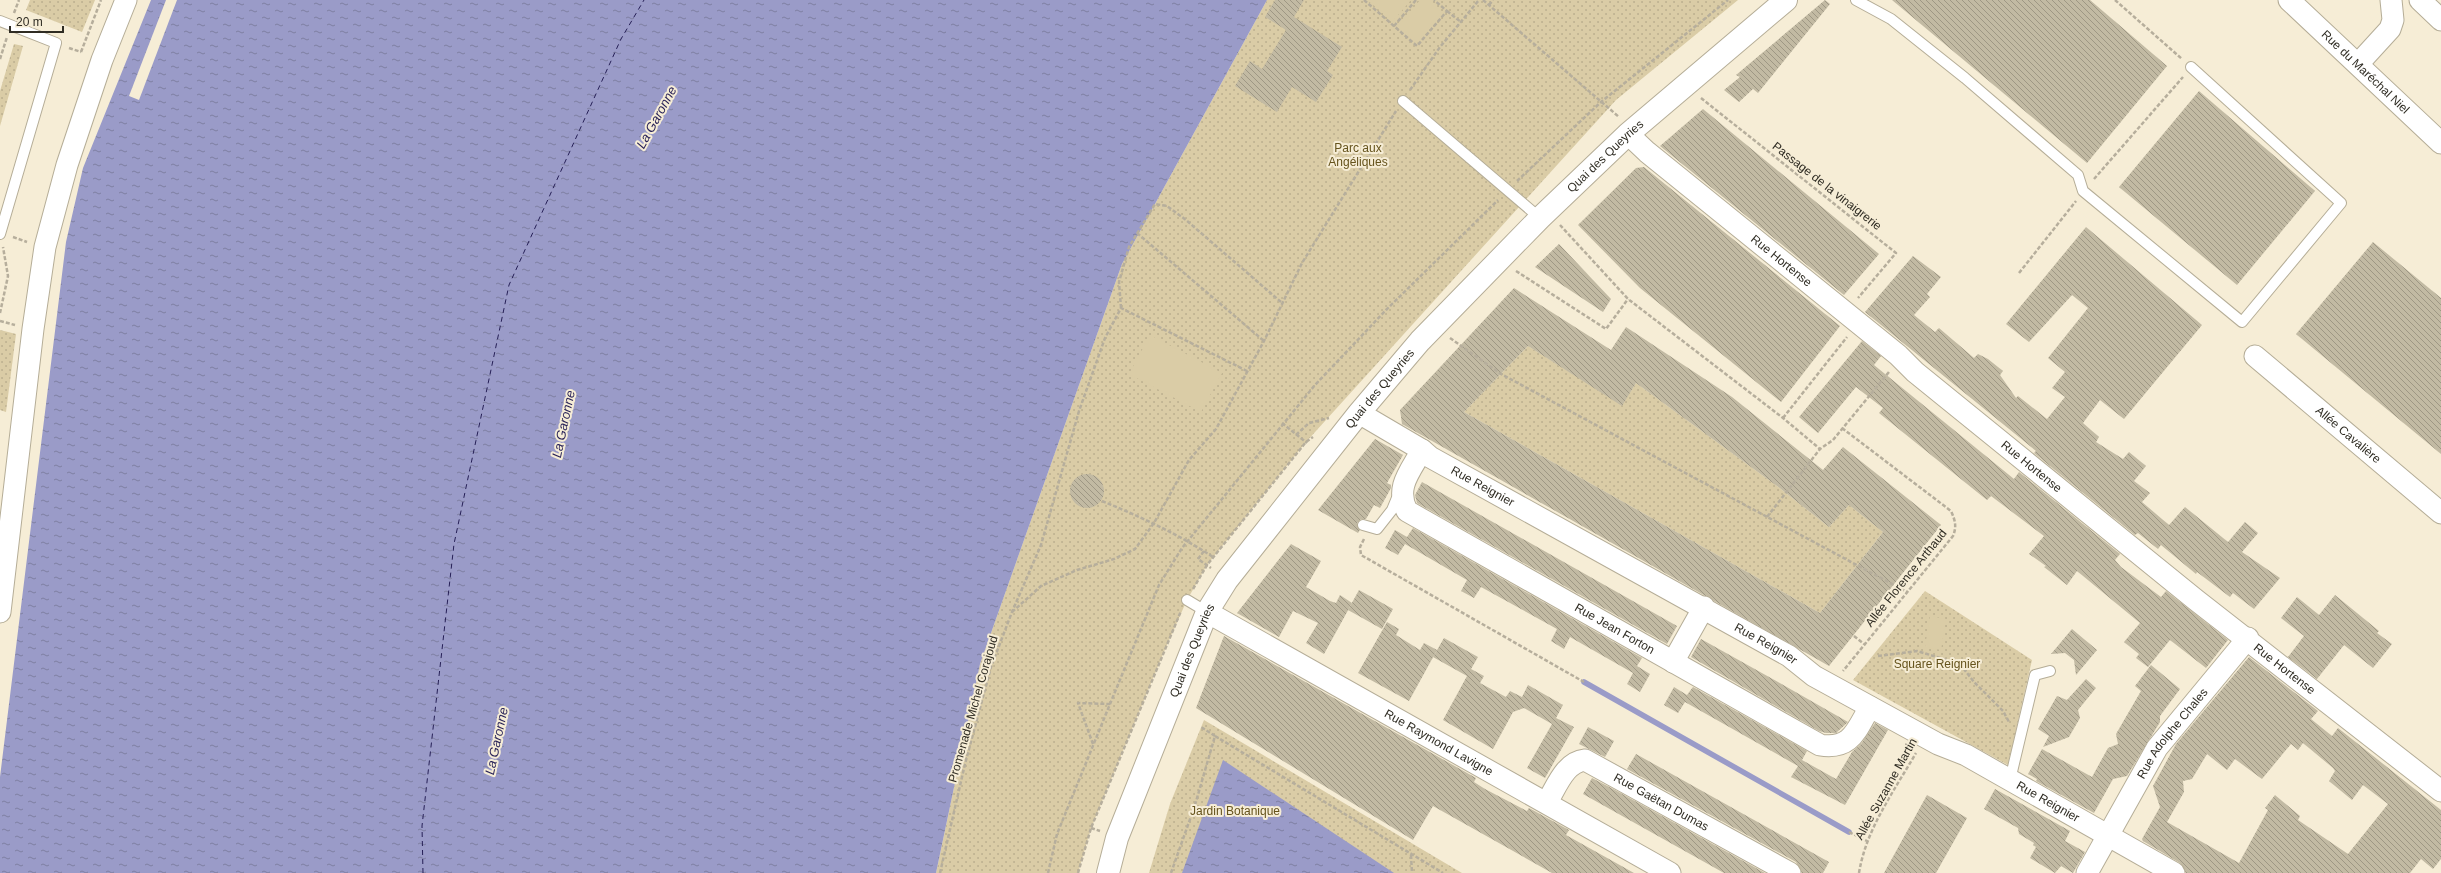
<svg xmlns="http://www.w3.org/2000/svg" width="2441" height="873" font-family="Helvetica,sans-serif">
  <defs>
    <pattern id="green-dots" width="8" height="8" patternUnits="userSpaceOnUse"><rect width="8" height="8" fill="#dacca6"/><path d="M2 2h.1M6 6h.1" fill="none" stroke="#bbaf8f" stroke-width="1.8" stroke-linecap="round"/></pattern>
    <pattern id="water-ripples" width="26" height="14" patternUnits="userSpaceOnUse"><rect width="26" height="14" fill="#9a9bc8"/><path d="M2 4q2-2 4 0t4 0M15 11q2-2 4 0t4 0" fill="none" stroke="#7e7fa2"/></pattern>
    <pattern id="building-back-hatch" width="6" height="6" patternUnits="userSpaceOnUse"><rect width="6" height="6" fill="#c2baa3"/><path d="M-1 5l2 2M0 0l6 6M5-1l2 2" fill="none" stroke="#9e9784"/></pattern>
  </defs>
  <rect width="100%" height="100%" fill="#f6edd6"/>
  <g fill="url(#green-dots)">
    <polygon points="30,0 95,0 82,32 26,10"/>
    <polygon points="1267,0 1738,0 1616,100 1306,442 1207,565 1187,600 1166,647 1091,828 1078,873 936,873 980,664 1122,264"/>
    <polygon points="14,44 23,46 0,126 0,91"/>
    <polygon points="0,330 16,334 6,412 0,410"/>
    <polygon points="1528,346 1622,405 1636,383 1777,486 1829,527 1849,505 1883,532 1820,613 1464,412"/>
    <polygon points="1925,591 2032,660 2008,765 1853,680"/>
    <polygon points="1204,720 1462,873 1149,873 1170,804"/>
  </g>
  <g fill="#dacca6">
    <polygon points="1367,0 1411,0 1393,21"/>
    <polygon points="1420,0 1427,0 1443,13 1418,43 1398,27"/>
    <polygon points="1150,335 1222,373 1201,412 1129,374"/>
    <polygon points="1930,616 1946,619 1941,650 1925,647"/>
  </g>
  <g fill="url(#water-ripples)">
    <polygon points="151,0 1267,0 1122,264 980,664 936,873 0,873 0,777 66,242 83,168"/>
    <polygon points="1223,760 1394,873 1182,873"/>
  </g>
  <polygon fill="#f6edd6" points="166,0 177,0 139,100 129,96"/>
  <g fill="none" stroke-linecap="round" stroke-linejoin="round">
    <polyline stroke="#9a9bc8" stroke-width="5.5" points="1584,682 1849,832"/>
    <polyline stroke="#251f56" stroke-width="1" stroke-dasharray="5 4" stroke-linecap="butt" points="423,873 422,826 454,544 509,285 621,39 644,0"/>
  </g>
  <g fill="url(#building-back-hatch)" fill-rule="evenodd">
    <polygon points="1275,0 1304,0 1294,17 1342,47 1327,71 1333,75 1316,102 1292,87 1277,112 1235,86 1250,61 1262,69 1286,30 1265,17"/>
    <polygon points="1825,0 1830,4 1758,93 1753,89 1739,102 1724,90 1740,77 1736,75"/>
    <polygon points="1892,0 2090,0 2167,66 2087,163"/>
    <polygon points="2199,91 2315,191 2237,285 2119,187"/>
    <polygon points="1703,109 1879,254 1844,295 1660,146"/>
    <polygon points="1644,167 1840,326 1781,402 1640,288 1578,225 1636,168"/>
    <polygon points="2086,227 2202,325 2124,419 2100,400 2083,423 2099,437 2096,442 2123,459 2129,452 2146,466 2134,481 2150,493 2142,502 2169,525 2185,507 2228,542 2245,522 2258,533 2242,552 2280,578 2254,609 2233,593 2230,597 2197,572 2196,574 2161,545 2158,549 2138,533 2135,535 2034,453 2036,451 1865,312 1913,256 1941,277 1927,294 1930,297 1914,315 1935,332 1939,328 1974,358 1978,354 1988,359 2003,371 2000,375 2016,398 2018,396 2047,419 2065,397 2052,388 2065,372 2048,358 2088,308 2072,295 2029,342 2006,324"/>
    <polygon points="2373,242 2441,298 2441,454 2296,334"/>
    <polygon points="1559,244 1611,299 1603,312 1535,267"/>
    <path d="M 1514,288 L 1611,350 L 1626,327 L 1732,397 L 1823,470 L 1843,447 L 1941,525 L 1829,666 L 1402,424 L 1400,410 ZM 1528,346 L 1622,406 L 1636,383 L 1777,486 L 1829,527 L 1849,505 L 1883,532 L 1820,613 L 1464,412 Z"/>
    <polygon points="1862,341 1881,356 1874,365 1949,426 2014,479 2019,472 2120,554 2115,560 2121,567 2161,597 2166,591 2228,640 2206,668 2170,640 2148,667 2136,658 2139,654 2124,642 2140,623 2077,571 2067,585 2044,567 2046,566 2029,554 2044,536 1991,496 1987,500 1977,492 1879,413 1883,408 1856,387 1818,433 1799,417"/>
    <polygon points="1375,439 1403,455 1387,483 1391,485 1391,488 1380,508 1374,505 1366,519 1361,519 1357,523 1360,530 1358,533 1318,510"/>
    <circle cx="1087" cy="491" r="17"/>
    <polygon points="1422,482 1677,626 1667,644 1417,503 1415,495"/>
    <polygon points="1413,528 1642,658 1637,666 1650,674 1640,692 1627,684 1633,673 1570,637 1564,649 1551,641 1557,629 1481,587 1474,598 1461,591 1467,580 1405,544 1398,555 1385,548 1395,530 1407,537"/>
    <polygon points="1291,544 1321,561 1306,587 1330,601 1336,603 1340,595 1352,603 1324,654 1306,643 1318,623 1293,611 1279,637 1237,613"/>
    <polygon points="1359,590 1393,609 1382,629 1348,610"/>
    <polygon points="2335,595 2379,631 2377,633 2392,644 2373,668 2344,645 2317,679 2288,657 2304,636 2281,618 2297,597 2319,615"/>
    <polygon points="1387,622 1399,629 1396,635 1420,650 1424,643 1437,650 1409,701 1358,673"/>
    <polygon points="2072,629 2097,650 2076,675 2074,660 2065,653 2051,654"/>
    <polygon points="1224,636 1476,778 1474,782 1485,789 1527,811 1529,808 1569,830 1566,835 1634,873 1552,873 1433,806 1413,840 1196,708"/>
    <polygon points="1444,638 1478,657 1471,669 1484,676 1480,683 1506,697 1510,691 1522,697 1528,685 1563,705 1556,718 1574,727 1545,778 1527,768 1552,724 1524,708 1513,712 1493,749 1443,720 1467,676 1433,657"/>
    <polygon points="1701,639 1778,682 1848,722 1836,733 1826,733 1819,731 1691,657"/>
    <path d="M 2249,657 L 2318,711 L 2311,719 L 2332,736 L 2338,728 L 2441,810 L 2441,859 L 2433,869 L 2421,859 L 2410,873 L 2186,873 L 2180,863 L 2143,841 L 2142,839 L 2160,807 L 2153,786 L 2176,744 ZM 2303,743 L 2333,768 L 2335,771 L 2329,781 L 2352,800 L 2363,785 L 2388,804 L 2348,854 L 2298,820 L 2300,816 L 2275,795 L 2265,808 L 2268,810 L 2239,863 L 2167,822 L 2184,792 L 2183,781 L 2192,779 L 2207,754 L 2227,770 L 2235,759 L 2262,779 L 2291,744 L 2298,750 Z"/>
    <polygon points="2151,665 2180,689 2160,716 2160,722 2127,776 2113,779 2094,813 2036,781 2037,779 2028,774 2042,749 2092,777 2108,748 2118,744 2116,734 2141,691 2135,686"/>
    <polygon points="2086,679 2096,688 2078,710 2080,718 2069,737 2043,747 2049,736 2038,729 2057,696 2067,700"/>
    <polygon points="1674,687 1687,695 1693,687 1807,751 1802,760 1836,779 1852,752 1861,744 1875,723 1888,730 1845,805 1791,777 1798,766 1685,702 1678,713 1664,705"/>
    <polygon points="1588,727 1614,741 1605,757 1579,744"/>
    <polygon points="1636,754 1829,862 1823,873 1802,873 1796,862 1627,769"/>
    <polygon points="1592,778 1615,790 1765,873 1724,873 1583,794"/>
    <polygon points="1995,789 2070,831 2065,841 2085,852 2073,873 2061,866 2055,873 2030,858 2036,847 2033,845 2034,843 2019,834 2018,828 1984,809"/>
    <polygon points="1927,795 1967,818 1936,873 1884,873"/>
  </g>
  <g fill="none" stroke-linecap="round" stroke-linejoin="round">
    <defs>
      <g id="lane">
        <polyline points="1856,0 1891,19 1965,78 2078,175 2083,191 2242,322 2341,203 2191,67"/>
        <polyline points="0,21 56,43 0,234"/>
        <polyline points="1403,101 1540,218"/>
        <polyline points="1363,525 1377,529 1392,510 1399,493"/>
        <polyline points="1187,600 1207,612"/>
        <polyline points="2010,780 2035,675 2050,671"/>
      </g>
      <g id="street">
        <path id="s1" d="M 2289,0 L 2441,143"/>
        <polyline points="2420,0 2441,20"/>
        <polyline points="2358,64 2390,29 2393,20 2391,0"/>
        <path id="s2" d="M 1628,134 L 1647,152 L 1898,355 L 1915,372 L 2196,600 L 2441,791"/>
        <path id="s3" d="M 2255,356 L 2441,513"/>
        <path id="s4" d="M 1359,413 L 1422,450 L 1430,457 L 1789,656 L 1814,676 L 1938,744 L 1966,755 L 2174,873"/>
        <path id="s5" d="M 1422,450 C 1410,472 1395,487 1407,511 L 1820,745 C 1852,750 1856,730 1870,707"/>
        <polyline points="0,612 33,329 45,247 67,165 102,60 126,0"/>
        <path id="s6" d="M 1207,612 L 1670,873"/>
        <polyline points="1673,662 1704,607"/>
        <path id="s7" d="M 1547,802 C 1557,786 1565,762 1585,760 L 1790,873"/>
        <path id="s8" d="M 2087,873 L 2157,748 L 2248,638"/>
      </g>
      <g id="secondary">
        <path id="s9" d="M 1108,873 L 1117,838 L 1207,612 L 1227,580 L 1359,413 L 1420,341 L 1540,218 L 1628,134 L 1786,0"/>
      </g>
    </defs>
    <use href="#lane" stroke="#b5ad97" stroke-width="12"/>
    <use href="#street" stroke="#b5ad97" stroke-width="23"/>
    <use href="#secondary" stroke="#b5ad97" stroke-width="24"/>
    <g stroke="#b6ae9c" stroke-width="2.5" stroke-dasharray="4 2" stroke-linecap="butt">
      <polyline points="1364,0 1417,46 1447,11 1434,0"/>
      <polyline points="1483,0 1619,117"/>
      <polyline points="2115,0 2182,59"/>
      <polyline points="1489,5 1493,0"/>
      <polyline points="1447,11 1461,22"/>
      <polyline points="14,13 19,0"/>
      <polyline points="1394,26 1416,0"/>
      <polyline points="69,48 81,52"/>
      <polyline points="81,52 101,0"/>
      <polyline points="0,59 7,37"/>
      <polyline points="1410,90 1440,47 1479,0"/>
      <polyline points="1701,98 1896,253 1858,298"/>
      <polyline points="2094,179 2183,77"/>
      <polyline points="1517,181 1601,102 1728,0"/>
      <polyline points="1560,225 1628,299 1783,418 1820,449 1833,440 1889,372"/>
      <polyline points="1137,233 1264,341"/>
      <polyline points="13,237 27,242"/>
      <polyline points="1516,271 1606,329 1628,299"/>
      <polyline points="2019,273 2076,201"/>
      <polyline points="1121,308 1119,282 1129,247 1155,204 1167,206 1186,220 1281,302"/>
      <polyline points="0,313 8,276 3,247"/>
      <polyline points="0,321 15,325"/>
      <polyline points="1450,338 1501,374 1907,592"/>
      <polyline points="1783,418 1847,337"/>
      <polyline points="1282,423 1307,443"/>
      <path d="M 1842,428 L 1951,511 C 1955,520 1957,526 1953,536 L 1843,671"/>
      <polyline points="1296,435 1309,423 1329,418"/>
      <path d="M 1102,501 C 1141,517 1178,534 1213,557"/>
      <polyline points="1767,517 1820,449"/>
      <polyline points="1364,539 1360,547 1361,555 1584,682"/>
      <polyline points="1204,551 1198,559 1211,568"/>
      <polyline points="1193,589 1207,565 1306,442 1313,437"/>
      <polyline points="1012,612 1041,586 1077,570 1114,559 1135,549 1154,523 1189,460 1216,429 1264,341 1302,263 1396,111"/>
      <polyline points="1854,636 1864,644"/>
      <polyline points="1878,656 1917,651 1960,664 1974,682 2003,711 2009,722"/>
      <polyline points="1215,736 1443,873"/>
      <polyline points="1093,744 1078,703 1110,704"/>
      <polyline points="1091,828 1100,831"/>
      <polyline points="1849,832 1867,841"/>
      <polyline points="1411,855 1412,873"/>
      <polyline points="940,873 965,764 991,667 1012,612 1041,545 1079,411 1105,338 1121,308 1247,371"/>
      <polyline points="1048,873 1057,834 1110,704 1159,585 1182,548 1315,385 1386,310 1498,200"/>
      <polyline points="1078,873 1091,828 1181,611"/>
      <polyline points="1171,873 1195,805 1215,736 1201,727"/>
      <path d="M 1859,873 C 1866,829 1894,791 1916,753"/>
    </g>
    <use href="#lane" stroke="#fff" stroke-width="10"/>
    <use href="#street" stroke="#fff" stroke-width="21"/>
    <use href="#secondary" stroke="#fff" stroke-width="22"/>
  </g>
  <g text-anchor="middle" stroke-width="4" stroke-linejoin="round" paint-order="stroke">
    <g font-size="12" fill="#2f2c23" stroke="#f6edd6">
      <text dy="4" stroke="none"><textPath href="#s1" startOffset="105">Rue du Maréchal Niel</textPath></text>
      <text dy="4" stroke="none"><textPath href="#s9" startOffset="886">Quai des Queyries</textPath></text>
      <text transform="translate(1827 186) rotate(38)" y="4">Passage de la vinaigrerie</text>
      <text dy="4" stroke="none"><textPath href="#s2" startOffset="199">Rue Hortense</textPath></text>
      <text dy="4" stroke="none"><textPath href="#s9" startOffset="562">Quai des Queyries</textPath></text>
      <text dy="4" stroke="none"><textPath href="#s3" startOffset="122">Allée Cavalière</textPath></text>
      <text dy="4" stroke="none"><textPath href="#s2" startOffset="523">Rue Hortense</textPath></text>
      <text dy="4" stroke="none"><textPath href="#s4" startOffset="144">Rue Reignier</textPath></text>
      <text transform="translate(1906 578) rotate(-51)" y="4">Allée Florence Arthaud</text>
      <text dy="4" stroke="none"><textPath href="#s5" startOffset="305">Rue Jean Forton</textPath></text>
      <text dy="4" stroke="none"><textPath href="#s4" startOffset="468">Rue Reignier</textPath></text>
      <text dy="4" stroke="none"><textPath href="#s9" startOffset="238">Quai des Queyries</textPath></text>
      <text dy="4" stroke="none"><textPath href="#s2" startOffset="847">Rue Hortense</textPath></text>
      <text transform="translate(973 709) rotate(-74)" y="4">Promenade Michel Corajoud</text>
      <text dy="4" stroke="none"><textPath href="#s8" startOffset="164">Rue Adolphe Chales</textPath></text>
      <text dy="4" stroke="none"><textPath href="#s6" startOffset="266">Rue Raymond Lavigne</textPath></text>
      <text transform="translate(1886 789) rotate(-61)" y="4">Allée Suzanne Martin</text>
      <text dy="4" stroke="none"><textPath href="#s7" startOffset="146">Rue Gaëtan Dumas</textPath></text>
      <text dy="4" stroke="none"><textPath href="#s4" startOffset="792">Rue Reignier</textPath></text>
    </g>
    <g font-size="12" fill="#65531c" stroke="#f6edd6">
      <text x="1358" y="152">Parc aux<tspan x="1358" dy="14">Angéliques</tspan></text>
      <text x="1937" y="668">Square Reignier</text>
      <text x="1235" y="815">Jardin Botanique</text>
    </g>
    <g font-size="13" font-style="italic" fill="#251f56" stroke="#f6edd6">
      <text transform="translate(656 117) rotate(-61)" y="5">La Garonne</text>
      <text transform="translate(563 424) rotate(-78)" y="5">La Garonne</text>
      <text transform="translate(496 741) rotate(-78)" y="5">La Garonne</text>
    </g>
  </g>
  <path d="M10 26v6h53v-6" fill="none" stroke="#2f2c23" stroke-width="2"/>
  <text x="16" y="26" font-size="12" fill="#2f2c23" stroke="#f6edd6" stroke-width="3" paint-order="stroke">20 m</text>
</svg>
